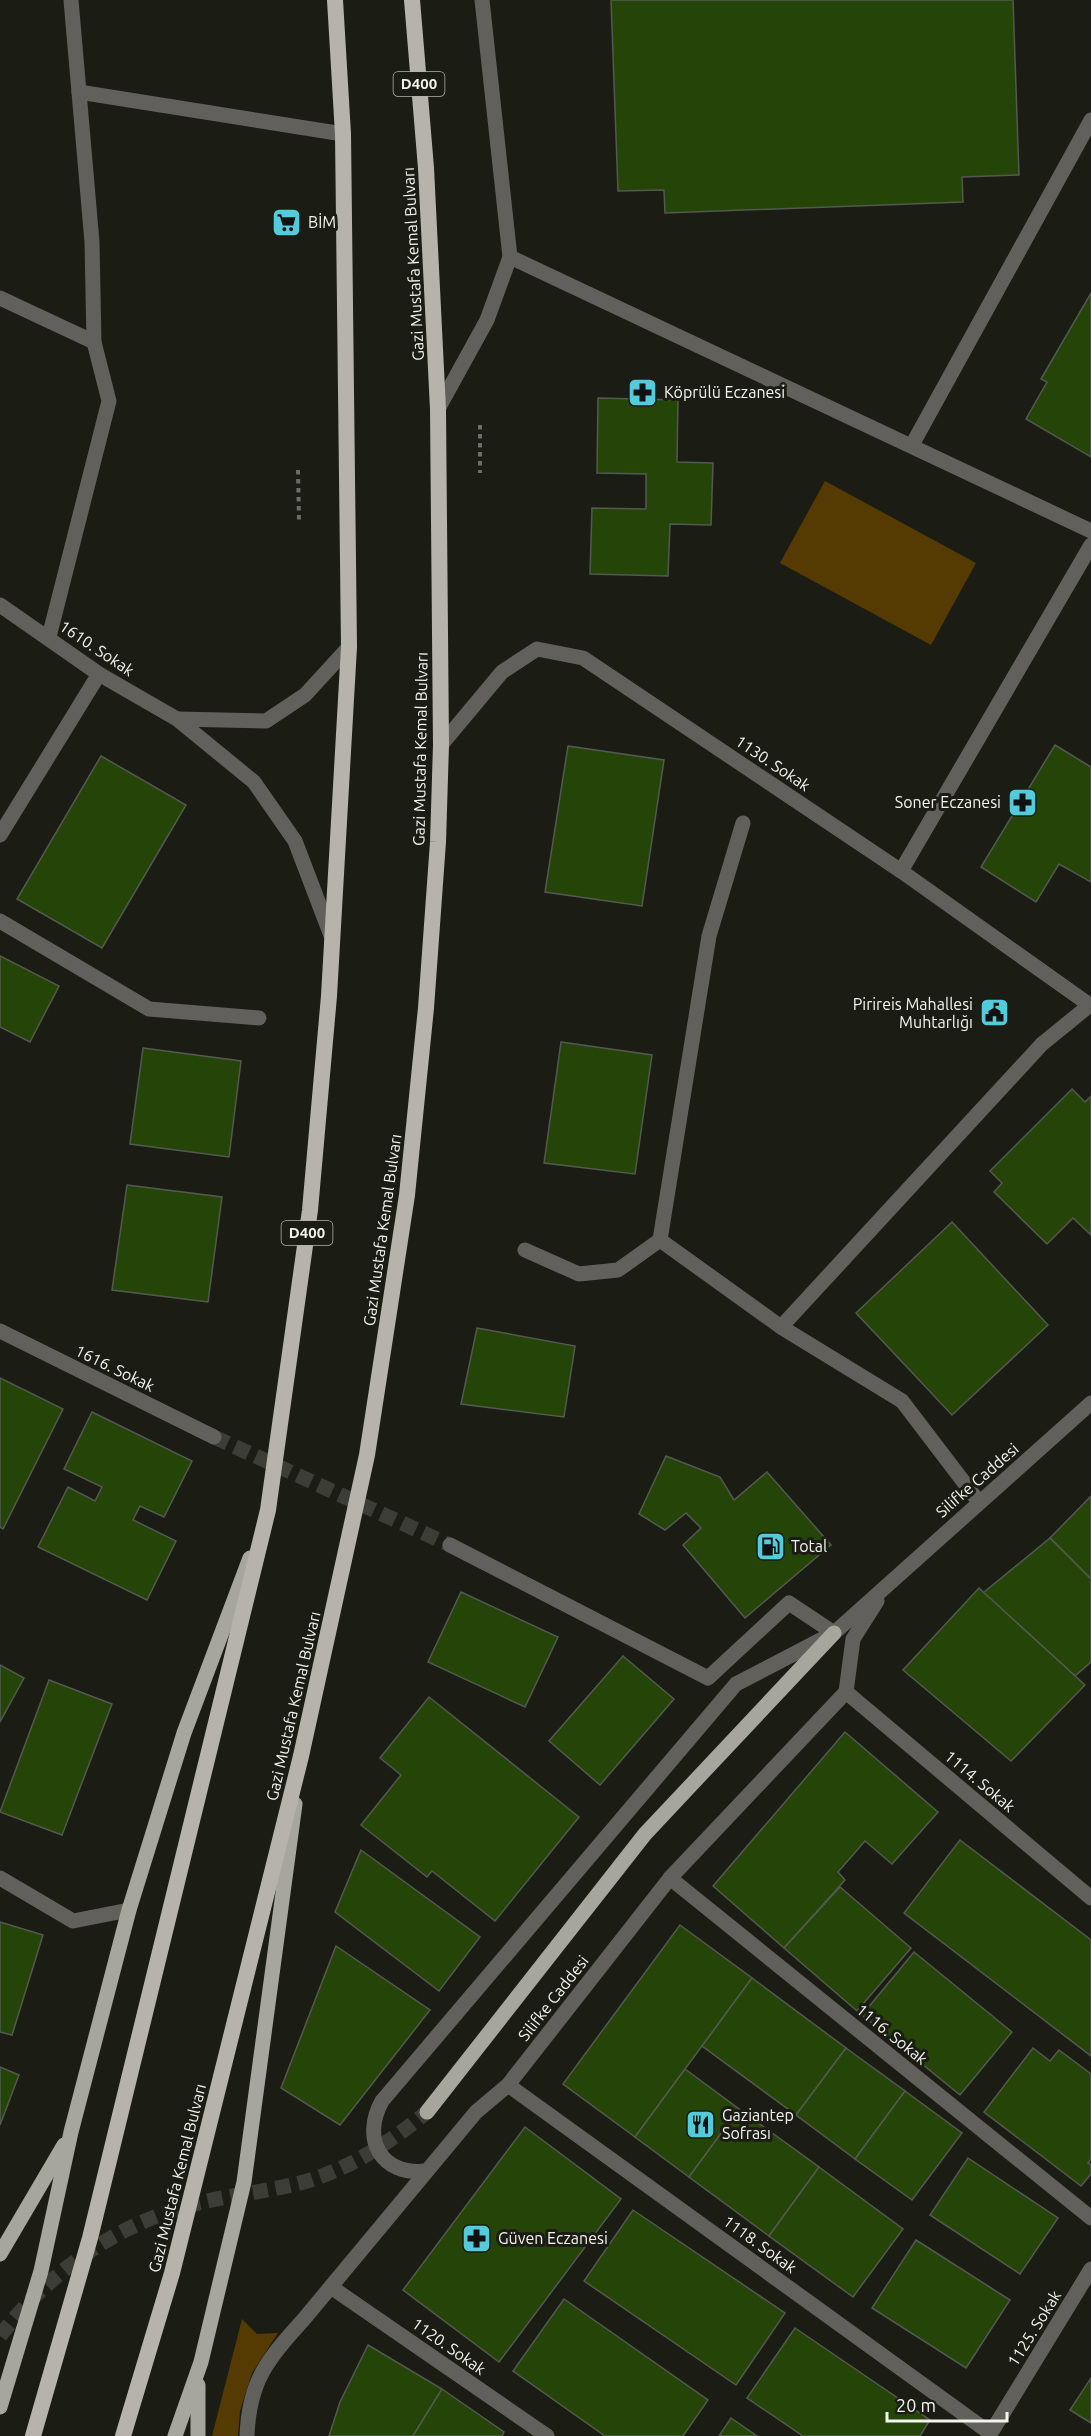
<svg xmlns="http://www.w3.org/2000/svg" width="1091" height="2436" font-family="Ubuntu,sans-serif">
  <rect width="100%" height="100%" fill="#1b1d15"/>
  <g fill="#553a01">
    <polygon points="825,481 976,563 931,645 780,563"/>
    <polygon points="242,2319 257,2334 278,2333 252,2373 240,2411 238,2436 212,2436"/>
  </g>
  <g fill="#254508" stroke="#535950" stroke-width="1.5">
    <polygon points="611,0 1013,0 1019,175 962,177 963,202 665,213 664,190 618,191"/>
    <polygon points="1091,293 1091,457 1026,419 1047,382 1041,379"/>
    <polygon points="598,398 678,400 677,462 713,463 711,525 670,524 668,576 590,574 592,508 646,509 646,474 597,473"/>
    <polygon points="1055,745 1091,767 1091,882 1059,864 1036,902 981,867"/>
    <polygon points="568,746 664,760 642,906 545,892"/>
    <polygon points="101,756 186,805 102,948 17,899"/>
    <polygon points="0,956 59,986 30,1042 0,1027"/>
    <polygon points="561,1042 652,1055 635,1174 544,1163"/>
    <polygon points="143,1048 241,1061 229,1157 130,1144"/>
    <polygon points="1072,1089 1085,1102 1091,1096 1091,1235 1073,1218 1047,1244 994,1192 1002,1183 990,1171"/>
    <polygon points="127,1185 222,1197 208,1302 112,1290"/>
    <polygon points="952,1222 1048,1325 952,1415 856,1313"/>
    <polygon points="477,1328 575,1346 564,1417 461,1404"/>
    <polygon points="0,1378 63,1409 3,1529 0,1527"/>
    <polygon points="92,1412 192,1461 164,1517 140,1506 133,1520 176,1541 147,1600 38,1547 68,1487 95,1501 102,1487 64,1469"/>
    <polygon points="666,1456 720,1477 734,1500 767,1472 831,1545 745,1618 683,1545 701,1528 686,1513 665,1530 639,1514"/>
    <polygon points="1091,1496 1091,1579 1050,1538"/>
    <polygon points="1050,1538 1091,1579 1091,1662 1075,1676 983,1593"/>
    <polygon points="979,1588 1085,1685 1011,1761 903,1670"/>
    <polygon points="461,1592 558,1637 525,1707 428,1662"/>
    <polygon points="623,1656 674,1699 600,1785 549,1741"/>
    <polygon points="0,1665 24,1678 0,1722"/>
    <polygon points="49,1680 112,1704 62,1835 0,1812"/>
    <polygon points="429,1697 579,1817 495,1921 432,1871 427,1877 361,1825 401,1775 380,1758"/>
    <polygon points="845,1732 938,1812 892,1864 865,1841 838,1872 845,1880 784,1948 713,1886"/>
    <polygon points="960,1840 1091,1940 1091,2056 904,1913"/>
    <polygon points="361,1850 480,1937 439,1991 335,1912"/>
    <polygon points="840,1887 911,1948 857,2011 784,1948"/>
    <polygon points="0,1922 43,1935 12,2035 0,2032"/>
    <polygon points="680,1925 752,1978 635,2137 563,2084"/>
    <polygon points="336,1946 430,2010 340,2125 281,2088"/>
    <polygon points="914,1952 1012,2032 960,2095 862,2015"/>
    <polygon points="752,1978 846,2048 796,2115 702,2046"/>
    <polygon points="846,2048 905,2091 855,2159 796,2115"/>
    <polygon points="1033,2048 1050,2061 1059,2050 1091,2074 1091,2159 1088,2163 1091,2165 1091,2174 1081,2186 984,2112"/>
    <polygon points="0,2067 19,2075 0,2125"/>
    <polygon points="685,2069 739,2109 689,2177 635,2137"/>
    <polygon points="905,2091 962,2133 912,2200 855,2159"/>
    <polygon points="739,2109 819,2167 769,2236 689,2177"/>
    <polygon points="525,2127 621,2199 499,2362 403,2290"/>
    <polygon points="968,2158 1058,2218 1020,2274 930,2215"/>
    <polygon points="819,2167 903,2229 853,2297 769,2236"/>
    <polygon points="633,2210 785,2313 736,2385 584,2281"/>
    <polygon points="916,2240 1010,2300 966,2368 872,2308"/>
    <polygon points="564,2299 708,2400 683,2436 605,2436 513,2371"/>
    <polygon points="795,2328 930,2420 920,2436 803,2436 747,2398"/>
    <polygon points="368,2345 442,2389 413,2436 329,2436 340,2402"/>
    <polygon points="1091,2378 1091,2423 1070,2410"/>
    <polygon points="442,2389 504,2432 502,2436 413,2436"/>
    <polygon points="731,2418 757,2436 719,2436"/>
  </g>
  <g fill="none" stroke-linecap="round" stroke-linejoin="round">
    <polyline stroke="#3b3d36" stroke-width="15" stroke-dasharray="15 8" stroke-linecap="butt" points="214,1437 450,1545"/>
    <path stroke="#3b3d36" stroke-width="15" stroke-dasharray="15 8" stroke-linecap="butt" d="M 0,2336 C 46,2276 110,2228 184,2207 C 221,2196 259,2193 296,2184 C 345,2172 388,2144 427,2112"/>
    <g stroke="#6b6d66" stroke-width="4" stroke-dasharray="4.5 4.5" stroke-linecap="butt">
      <polyline points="480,425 480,473"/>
      <polyline points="298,470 299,521"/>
    </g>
    <polyline stroke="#61605c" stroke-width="15" points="912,445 1091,120"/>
    <g stroke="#61605c" stroke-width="15">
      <polyline points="1042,1044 1090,1005"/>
      <polyline points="450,1545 708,1678 789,1603 834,1633"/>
    </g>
    <g stroke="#61605c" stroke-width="15">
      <polyline points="79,92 343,134"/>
      <polyline points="510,257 1091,531"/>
      <polyline points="0,298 94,342"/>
      <polyline points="438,409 487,320 510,257 482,0"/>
      <polyline points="0,605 99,674 177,719 254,782 295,841 332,938"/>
      <polyline points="49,637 109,401 94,342 92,242 71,0"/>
      <polyline points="177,719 266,721 305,695 349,647"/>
      <polyline points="441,745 502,672 537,649 583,658 901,871 1091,1006"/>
      <polyline points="0,835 99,674"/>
      <polyline points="901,871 1091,545"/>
      <polyline points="0,921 149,1009 259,1018"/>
      <polyline points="660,1240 781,1327 902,1401 979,1502"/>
      <polyline points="525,1250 579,1274 618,1270 660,1240 709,936 743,823"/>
      <polyline points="781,1327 1042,1044"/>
      <polyline points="0,1331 214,1437"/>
      <polyline points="846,1692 1091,1898"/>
      <polyline points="0,1878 73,1921 129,1910"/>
      <polyline points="670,1878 1091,2218"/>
      <polyline points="508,2085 990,2433"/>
      <polyline points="331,2287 547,2436"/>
      <polyline points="989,2436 1091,2269"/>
    </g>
    <g stroke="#61605c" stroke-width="15">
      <path d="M 426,2171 C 381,2176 361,2139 382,2101 L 736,1684 L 834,1633 L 1091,1403"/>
      <path d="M 247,2436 C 249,2380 268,2359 304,2319 L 476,2112 L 508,2085 L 670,1878 L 846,1692 L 853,1639 L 877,1601"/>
    </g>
    <g stroke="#a7a69d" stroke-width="15">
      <polyline points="427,2112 645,1834 834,1633"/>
      <polyline points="0,2254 64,2145"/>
      <polyline points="198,2385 198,2436"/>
      <polyline points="0,2407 41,2271 71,2132 129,1910 184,1733 250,1558"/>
      <polyline points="175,2436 201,2362 244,2182 295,1804"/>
    </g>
    <g stroke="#b6b4aa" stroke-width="16">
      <polyline points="33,2436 90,2238 268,1510 310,1210 329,996 349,647 343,134 335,0"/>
      <polyline points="123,2436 172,2273 301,1756 367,1455 407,1195 426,1008 438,842 441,745 438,409 426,168 412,0"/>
    </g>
  </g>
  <defs>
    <symbol id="supermarket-square" viewBox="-11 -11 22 22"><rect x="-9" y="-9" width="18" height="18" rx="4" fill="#53cbda" stroke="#1b1d15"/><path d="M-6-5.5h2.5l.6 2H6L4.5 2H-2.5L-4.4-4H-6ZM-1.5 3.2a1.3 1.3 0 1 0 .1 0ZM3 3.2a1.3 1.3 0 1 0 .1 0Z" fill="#111"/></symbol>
    <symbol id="pharmacy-square" viewBox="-11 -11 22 22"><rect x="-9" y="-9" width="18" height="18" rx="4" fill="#53cbda" stroke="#1b1d15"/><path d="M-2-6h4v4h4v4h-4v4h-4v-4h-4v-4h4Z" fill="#111"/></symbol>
    <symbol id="civic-square" viewBox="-11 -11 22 22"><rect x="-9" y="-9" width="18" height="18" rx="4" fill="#53cbda" stroke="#1b1d15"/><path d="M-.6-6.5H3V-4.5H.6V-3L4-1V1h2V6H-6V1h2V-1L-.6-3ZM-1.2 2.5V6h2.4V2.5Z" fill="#111"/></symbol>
    <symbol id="fuel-square" viewBox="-11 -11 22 22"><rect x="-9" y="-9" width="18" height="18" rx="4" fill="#53cbda" stroke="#1b1d15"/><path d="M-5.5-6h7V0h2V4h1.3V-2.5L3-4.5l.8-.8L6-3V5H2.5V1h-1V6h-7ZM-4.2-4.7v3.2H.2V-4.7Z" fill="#111"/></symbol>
    <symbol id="restaurant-square" viewBox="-11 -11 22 22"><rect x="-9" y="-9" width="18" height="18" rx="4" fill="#53cbda" stroke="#1b1d15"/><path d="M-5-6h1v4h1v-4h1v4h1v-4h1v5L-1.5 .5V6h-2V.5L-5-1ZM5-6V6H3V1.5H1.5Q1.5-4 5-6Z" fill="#111"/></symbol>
  </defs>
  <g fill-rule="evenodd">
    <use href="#supermarket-square" x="270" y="206" width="33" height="33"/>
    <use href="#pharmacy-square" x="626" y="376" width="33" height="33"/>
    <use href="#pharmacy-square" x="1006" y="786" width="33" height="33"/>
    <use href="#civic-square" x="978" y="996" width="33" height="33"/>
    <use href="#fuel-square" x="754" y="1530" width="33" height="33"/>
    <use href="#restaurant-square" x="684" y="2108" width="33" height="33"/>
    <use href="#pharmacy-square" x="460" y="2222" width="33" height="33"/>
  </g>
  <g text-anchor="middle" stroke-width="6" stroke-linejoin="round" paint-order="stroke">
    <g fill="#1b1d15" stroke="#b2b4ad" stroke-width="1.5">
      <rect x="393.5" y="72" width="51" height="24" rx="4.5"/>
      <rect x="281.5" y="1221" width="51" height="24" rx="4.5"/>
    </g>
    <g font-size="15" font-weight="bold" fill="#f2f4ee">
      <text x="419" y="89">D400</text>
      <text x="307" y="1238">D400</text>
    </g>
    <g font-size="16" fill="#f2f4ee" stroke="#1b1d15" text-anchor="start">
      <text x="308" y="228">BİM</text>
      <text x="664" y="398">Köprülü Eczanesi</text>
      <text x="1001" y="808" text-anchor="end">Soner Eczanesi</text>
      <text x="973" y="1010" text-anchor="end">Pirireis Mahallesi<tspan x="973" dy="18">Muhtarlığı</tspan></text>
      <text x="791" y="1552">Total</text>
      <text x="722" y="2121">Gaziantep<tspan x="722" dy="18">Sofrası</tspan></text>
      <text x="498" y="2244">Güven Eczanesi</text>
    </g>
    <g font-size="16" fill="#f2f4ee" stroke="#1b1d15">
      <text transform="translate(413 264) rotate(-93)" y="6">Gazi Mustafa Kemal Bulvarı</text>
      <text transform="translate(97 648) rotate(34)" y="6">1610. Sokak</text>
      <text transform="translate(420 749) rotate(-89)" y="6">Gazi Mustafa Kemal Bulvarı</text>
      <text transform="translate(773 763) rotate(34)" y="6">1130. Sokak</text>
      <text transform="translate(382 1230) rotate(-82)" y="6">Gazi Mustafa Kemal Bulvarı</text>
      <text transform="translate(115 1368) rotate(26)" y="6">1616. Sokak</text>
      <text transform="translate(977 1480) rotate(-41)" y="6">Silifke Caddesi</text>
      <text transform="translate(293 1706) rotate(-77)" y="6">Gazi Mustafa Kemal Bulvarı</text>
      <text transform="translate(980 1781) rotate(40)" y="6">1114. Sokak</text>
      <text transform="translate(553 1998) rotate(-52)" y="6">Silifke Caddesi</text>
      <text transform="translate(892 2034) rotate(39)" y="6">1116. Sokak</text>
      <text transform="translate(177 2178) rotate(-76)" y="6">Gazi Mustafa Kemal Bulvarı</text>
      <text transform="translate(760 2244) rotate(36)" y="6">1118. Sokak</text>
      <text transform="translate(1034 2328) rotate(-58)" y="6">1125. Sokak</text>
      <text transform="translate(449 2346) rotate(35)" y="6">1120. Sokak</text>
    </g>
  </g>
  <path d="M887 2412v9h120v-9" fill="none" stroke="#f2f4ee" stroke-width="3"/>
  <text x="896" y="2412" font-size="18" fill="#f2f4ee" stroke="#1b1d15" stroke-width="4.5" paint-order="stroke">20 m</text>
</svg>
